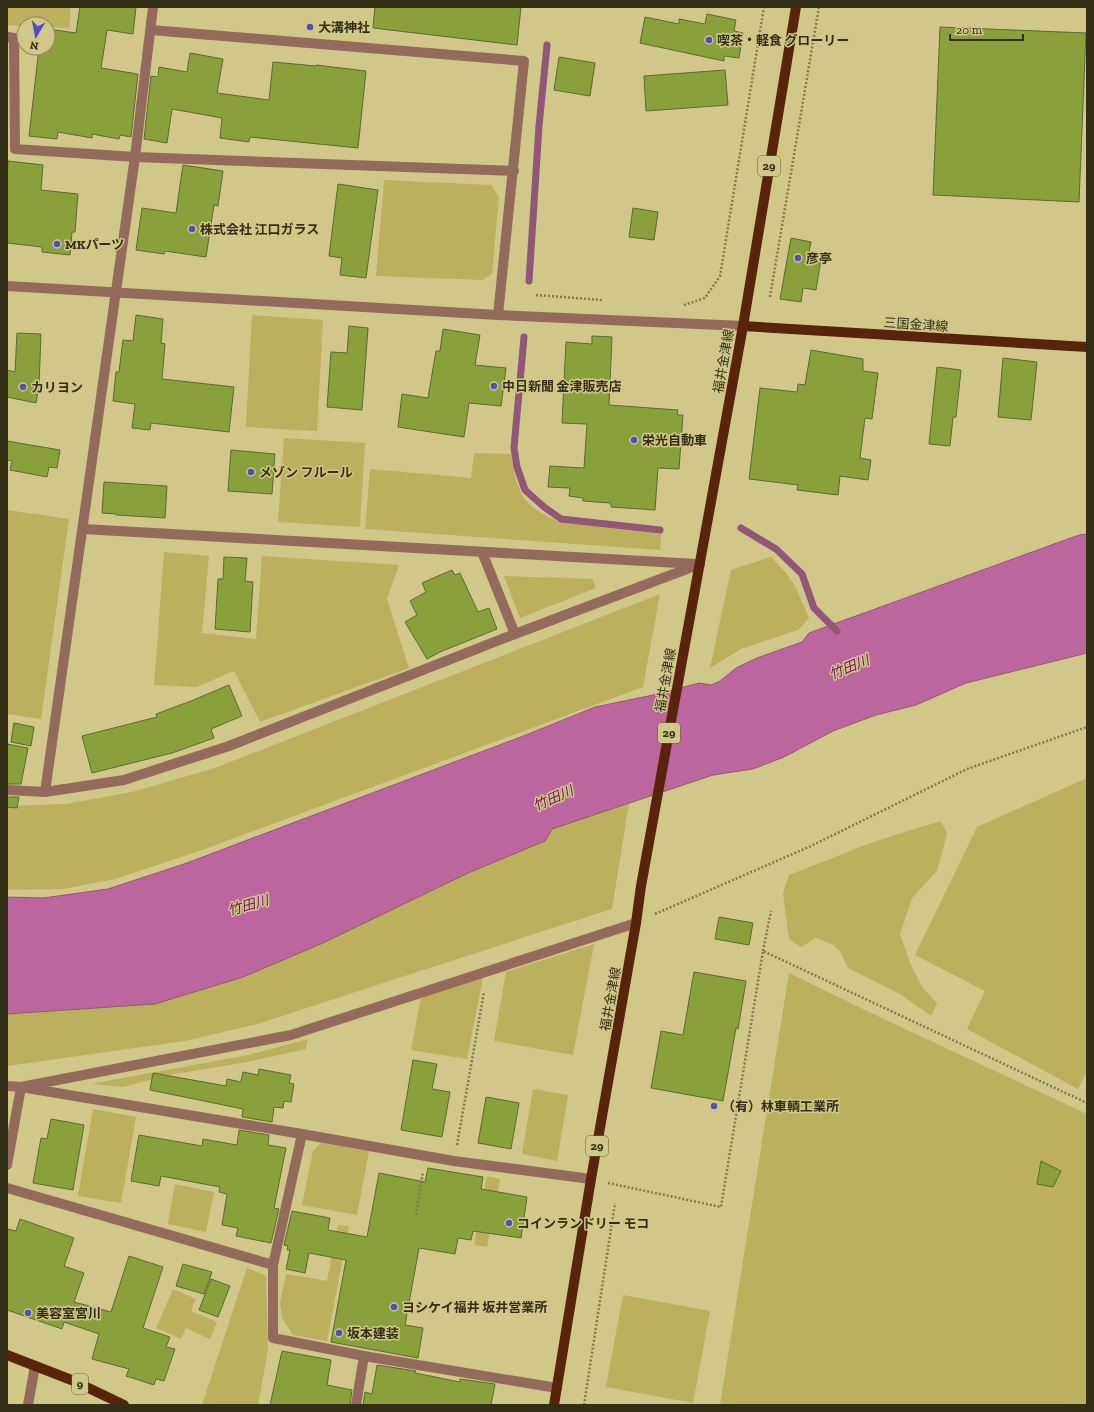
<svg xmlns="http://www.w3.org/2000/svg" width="1094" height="1412" font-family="'Zilla Slab','Noto Sans JP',serif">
  <rect width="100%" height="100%" fill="#d0c789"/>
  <g fill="#bcaf5e">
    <polygon points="7,7 71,7 69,28 48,27 48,24 24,24 24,26 7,25"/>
    <polygon points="384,180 491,185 499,197 492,274 483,280 376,276"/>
    <polygon points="252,315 323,320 317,431 246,427"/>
    <polygon points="284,438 365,443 360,527 278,522"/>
    <polygon points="474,453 511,454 516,481 522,495 529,504 541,513 558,522 661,534 660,550 365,529 370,469 471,478"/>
    <polygon points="7,510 69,519 41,719 7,714"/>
    <polygon points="164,552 209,556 202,633 256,639 262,556 399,565 387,599 409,668 260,722 234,671 196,687 154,685"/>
    <polygon points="771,557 786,573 795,586 809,618 798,630 741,649 710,668 731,570"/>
    <polygon points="504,576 592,579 596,588 520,618"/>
    <polygon points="660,594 643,687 194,853 115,879 63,889 7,890 7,806 66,804 132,792 215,768"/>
    <polygon points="1087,778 1087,1071 1078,1089 967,1029 985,991 915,955 977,827"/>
    <polygon points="629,803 612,909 386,982 261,1023 185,1041 7,1066 7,1014 155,1004 242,977 323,943 468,873 545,841 552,829"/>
    <polygon points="941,821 947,834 937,871 912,898 900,934 910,963 922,987 937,1003 931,1016 900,994 848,968 840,951 832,944 816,938 801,947 789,939 783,893 789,875 876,841"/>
    <polygon points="594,944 573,1055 494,1041 506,972"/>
    <polygon points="789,973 871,1013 1087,1114 1087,1405 720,1405"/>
    <polygon points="483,977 467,1059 411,1050 421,998"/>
    <polygon points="308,1039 306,1049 242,1063 168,1075 123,1087 91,1084 248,1055"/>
    <polygon points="533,1089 568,1095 557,1161 522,1154"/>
    <polygon points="93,1109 136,1117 121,1203 78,1196"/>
    <polygon points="321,1143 369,1151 357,1215 302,1205 313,1151"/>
    <polygon points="487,1176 500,1179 487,1247 474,1245"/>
    <polygon points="175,1184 214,1192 206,1232 168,1224"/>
    <polygon points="338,1225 349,1226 327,1341 293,1335 282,1318 280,1303 286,1274 327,1281"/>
    <polygon points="247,1268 266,1276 268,1350 258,1405 202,1405"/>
    <polygon points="173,1289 196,1299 191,1311 217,1322 210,1339 186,1328 181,1339 156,1328"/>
    <polygon points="623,1295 710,1311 693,1403 606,1387"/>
  </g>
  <polygon fill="#bb669f" stroke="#925676" points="1087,534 1087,653 966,683 916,705 876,715 833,731 784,757 753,769 713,775 552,829 545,841 468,873 323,943 243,977 155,1004 7,1014 7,897 43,898 108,889 184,864 526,735 595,707 658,694 699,683 711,685 720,681 736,668 757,658 802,642 809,633 1079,535"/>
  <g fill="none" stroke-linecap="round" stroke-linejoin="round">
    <g stroke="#925676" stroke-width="7">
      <polyline points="529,281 539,126 547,45"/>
      <polyline points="524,337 514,448 517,467 525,490 544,507 561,519 660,530"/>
      <polyline points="741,528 776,549 802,574 814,608 837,631"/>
    </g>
  </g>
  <g fill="#89a03c" stroke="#5c6a31">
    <polygon points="80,7 136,7 133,34 107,30 101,68 138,74 131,137 120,135 119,139 92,134 92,138 58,132 57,139 29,136 39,48 48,48 48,29 76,33"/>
    <polygon points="375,7 521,7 517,45 373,28"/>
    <polygon points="707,14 736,20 734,31 743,33 739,58 724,56 724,61 640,43 645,17 679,24 679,19 705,24"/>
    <polygon points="940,27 1086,33 1079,202 933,195"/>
    <polygon points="190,53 223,59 217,93 269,100 273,62 316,66 316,65 366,71 358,148 250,137 249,142 220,138 222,118 172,109 167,143 144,139 151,76 158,77 159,67 187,72"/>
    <polygon points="559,57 595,63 590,96 554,90"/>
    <polygon points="725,70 728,105 646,111 644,76"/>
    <polygon points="8,161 43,165 41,190 78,194 75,232 72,232 70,255 42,252 42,247 7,243 7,177"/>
    <polygon points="183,165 223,171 218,206 214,205 206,257 165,251 164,254 136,250 142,208 176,213"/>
    <polygon points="338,184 378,190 366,278 340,275 342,258 329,256"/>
    <polygon points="633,208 658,212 654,240 629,237"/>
    <polygon points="791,238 811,242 809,251 822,253 816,290 803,288 801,302 780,299"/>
    <polygon points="136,315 163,319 161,343 165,344 162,379 234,387 229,432 151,423 150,430 132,428 135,404 113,401 116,372 119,372 123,340 133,341"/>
    <polygon points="349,326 368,328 362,410 327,407 331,352 347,353"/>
    <polygon points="443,329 480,335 475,365 506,368 501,406 469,403 464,437 398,427 402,394 428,398 436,351 440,351"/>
    <polygon points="17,333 41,334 39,385 36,403 7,397 7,370 15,372"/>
    <polygon points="592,336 612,337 609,405 678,410 677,415 683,415 679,469 658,468 655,510 611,507 611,503 583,501 583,498 569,496 570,488 548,487 550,466 584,468 587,424 562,423 566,342 592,344"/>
    <polygon points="811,350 863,359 863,371 878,373 872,419 865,418 860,458 871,460 868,480 840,476 838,495 797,490 798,485 749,479 760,388 797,392 798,384 805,385"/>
    <polygon points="1003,358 1037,362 1031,420 998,417"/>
    <polygon points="937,367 961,370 956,417 953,417 950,446 929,444"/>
    <polygon points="7,441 60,450 57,468 49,467 47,477 10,470 12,461 7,460"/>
    <polygon points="231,450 275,454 272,494 228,491"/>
    <polygon points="104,482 167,486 165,518 116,515 116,514 102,513"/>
    <polygon points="224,557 247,558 245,581 253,582 250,632 215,629 218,579 223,579"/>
    <polygon points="452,570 455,575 460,573 478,612 489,608 497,629 440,652 427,659 405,622 417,615 410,601 426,592 422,583"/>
    <polygon points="229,685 242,716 211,729 214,738 172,753 92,773 82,736 157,717 156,714 191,701"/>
    <polygon points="14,723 34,727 31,746 11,742"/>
    <polygon points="7,744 28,748 21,784 7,784"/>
    <polygon points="7,797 19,797 17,808 7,807"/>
    <polygon points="719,917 753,923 749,945 715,939"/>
    <polygon points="694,972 746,981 738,1029 736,1028 723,1101 651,1088 661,1031 683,1035"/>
    <polygon points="413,1060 437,1064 432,1089 450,1092 442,1137 401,1130"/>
    <polygon points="259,1069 291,1075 289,1083 294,1084 291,1102 284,1101 283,1108 274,1107 272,1122 242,1117 243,1109 150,1090 153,1073 226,1086 227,1079 241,1082 243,1072 258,1075"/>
    <polygon points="486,1097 519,1103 511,1149 478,1143"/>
    <polygon points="51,1119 84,1125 73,1190 33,1183 41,1138 47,1139"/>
    <polygon points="239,1130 269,1135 268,1145 286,1148 274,1208 279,1209 271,1243 236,1236 238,1228 222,1225 227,1194 219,1192 220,1187 161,1176 159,1186 131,1181 139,1135 202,1146 203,1139 237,1145"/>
    <polygon points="1041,1161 1061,1171 1053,1187 1037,1184"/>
    <polygon points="428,1168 483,1177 481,1189 527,1197 521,1238 473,1231 471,1240 458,1238 455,1254 419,1248 405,1325 423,1328 418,1358 331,1342 346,1260 309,1253 305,1273 286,1269 290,1250 287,1250 288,1246 284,1245 292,1211 330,1218 328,1230 367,1237 379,1173 425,1182"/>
    <polygon points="20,1219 74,1238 64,1266 84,1273 74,1302 111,1312 129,1256 163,1267 143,1328 170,1337 166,1347 175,1349 164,1381 156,1379 154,1385 126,1376 129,1369 92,1359 99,1334 64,1322 62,1329 7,1310 7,1229 16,1231"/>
    <polygon points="183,1264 212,1272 204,1294 176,1286"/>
    <polygon points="211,1279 230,1286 218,1317 199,1310"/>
    <polygon points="282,1351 331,1360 327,1385 352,1390 350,1405 270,1405"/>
    <polygon points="377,1365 416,1371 415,1373 460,1382 460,1379 495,1384 491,1405 363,1405 365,1392 372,1394"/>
  </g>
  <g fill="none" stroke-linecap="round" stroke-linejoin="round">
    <g stroke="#817a4f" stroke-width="2.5" stroke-dasharray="2 2" stroke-linecap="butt">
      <polyline points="536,295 602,300"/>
      <polyline points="770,297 819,7"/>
      <polyline points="684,305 705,298 720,276 764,7"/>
      <polyline points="655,914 811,846 967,769 1087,727"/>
      <polyline points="763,951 771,911"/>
      <polyline points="457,1145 484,992"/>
      <polyline points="608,1183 721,1207 763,951 1087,1103"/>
      <polyline points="416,1215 423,1172"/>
      <polyline points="584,1405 615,1203"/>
    </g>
    <g stroke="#936a5b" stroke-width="10">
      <polyline points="151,30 524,61 498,315"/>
      <polyline points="7,37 14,38 15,149 135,157 514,171"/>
      <polyline points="7,286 498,315 743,326"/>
      <polyline points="83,529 696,564"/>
      <polyline points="482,552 515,634"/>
      <polyline points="7,790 45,792 124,780 229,746 515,634 700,564"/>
      <polyline points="45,792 135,157 153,7"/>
      <polyline points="7,1086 21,1087 302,1134 454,1161 591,1179"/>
      <polyline points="21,1087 291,1035 636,923"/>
      <polyline points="7,1165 21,1087"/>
      <polyline points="7,1188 273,1265 302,1134"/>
      <polyline points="273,1265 273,1338 364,1356 557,1388"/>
      <polyline points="28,1405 35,1366"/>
      <polyline points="356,1405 364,1356"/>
    </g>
    <g stroke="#5a230c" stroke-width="10">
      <polyline points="743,326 1087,347"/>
      <polyline points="7,1355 74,1381 124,1405"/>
      <polyline points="554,1405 591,1179 636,923 641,886 743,326 796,7"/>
    </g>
  </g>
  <g fill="#544bc3" stroke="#d0c789" stroke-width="1.5">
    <circle cx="310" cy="27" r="4"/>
    <circle cx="709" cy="40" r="4"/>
    <circle cx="192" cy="229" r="4"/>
    <circle cx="57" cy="244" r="4"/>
    <circle cx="798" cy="258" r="4"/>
    <circle cx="494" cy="386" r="4"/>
    <circle cx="23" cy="387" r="4"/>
    <circle cx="634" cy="440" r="4"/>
    <circle cx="251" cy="472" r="4"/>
    <circle cx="714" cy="1106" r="4"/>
    <circle cx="509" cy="1223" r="4"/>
    <circle cx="394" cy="1307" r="4"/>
    <circle cx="28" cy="1313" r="4"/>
    <circle cx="339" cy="1333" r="4"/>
  </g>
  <g text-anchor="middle" stroke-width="3" stroke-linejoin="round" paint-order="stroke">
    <g fill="#d0c789" stroke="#625d38" stroke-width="1">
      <rect x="758" y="156" width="22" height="20" rx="3"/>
      <rect x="658" y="723" width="22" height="20" rx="3"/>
      <rect x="586" y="1136" width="22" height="20" rx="3"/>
      <rect x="72" y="1374" width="16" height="20" rx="3"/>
    </g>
    <g font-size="12" font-weight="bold" fill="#332f16">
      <text x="769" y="170">29</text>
      <text x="669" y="737">29</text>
      <text x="597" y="1150">29</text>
      <text x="80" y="1388">9</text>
    </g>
    <g font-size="13" font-weight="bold" fill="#332f16" stroke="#d0c789" text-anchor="start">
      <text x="318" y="32">大溝神社</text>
      <text x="717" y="45">喫茶・軽食 グローリー</text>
      <text x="200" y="234">株式会社 江口ガラス</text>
      <text x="65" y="249">MKパーツ</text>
      <text x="806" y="263">彦亭</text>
      <text x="502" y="391">中日新聞 金津販売店</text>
      <text x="31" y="392">カリヨン</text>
      <text x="642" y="445">栄光自動車</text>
      <text x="259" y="477">メゾン フルール</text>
      <text x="722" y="1111">（有）林車輌工業所</text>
      <text x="517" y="1228">コインランドリー モコ</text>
      <text x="402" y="1312">ヨシケイ福井 坂井営業所</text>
      <text x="36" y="1318">美容室宮川</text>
      <text x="347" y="1338">坂本建装</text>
    </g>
    <g font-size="13" fill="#332f16" stroke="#d0c789">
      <text transform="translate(916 324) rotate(4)" y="5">三国金津線</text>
      <text transform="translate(723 361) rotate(-80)" y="5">福井金津線</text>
      <text transform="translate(665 680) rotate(-80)" y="5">福井金津線</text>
      <text transform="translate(610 999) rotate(-80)" y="5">福井金津線</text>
    </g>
    <g font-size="14" font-style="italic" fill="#790f5f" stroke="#d0c789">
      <text transform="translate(849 667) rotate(-22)" y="5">竹田川</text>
      <text transform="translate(553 798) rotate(-24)" y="5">竹田川</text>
      <text transform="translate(248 905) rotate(-16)" y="5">竹田川</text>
    </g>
  </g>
  <rect width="1094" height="1412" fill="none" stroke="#332f16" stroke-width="16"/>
  <g transform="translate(36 36) rotate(190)"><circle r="19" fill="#d0c789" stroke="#918a5b"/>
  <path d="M0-3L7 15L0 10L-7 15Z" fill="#544bc3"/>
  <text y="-6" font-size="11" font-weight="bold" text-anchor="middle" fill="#332f16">N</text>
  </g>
  <path d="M950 34v6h73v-6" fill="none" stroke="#332f16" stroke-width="2"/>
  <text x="956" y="34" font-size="12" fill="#332f16" stroke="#d0c789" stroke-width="3" paint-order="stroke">20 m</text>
</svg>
